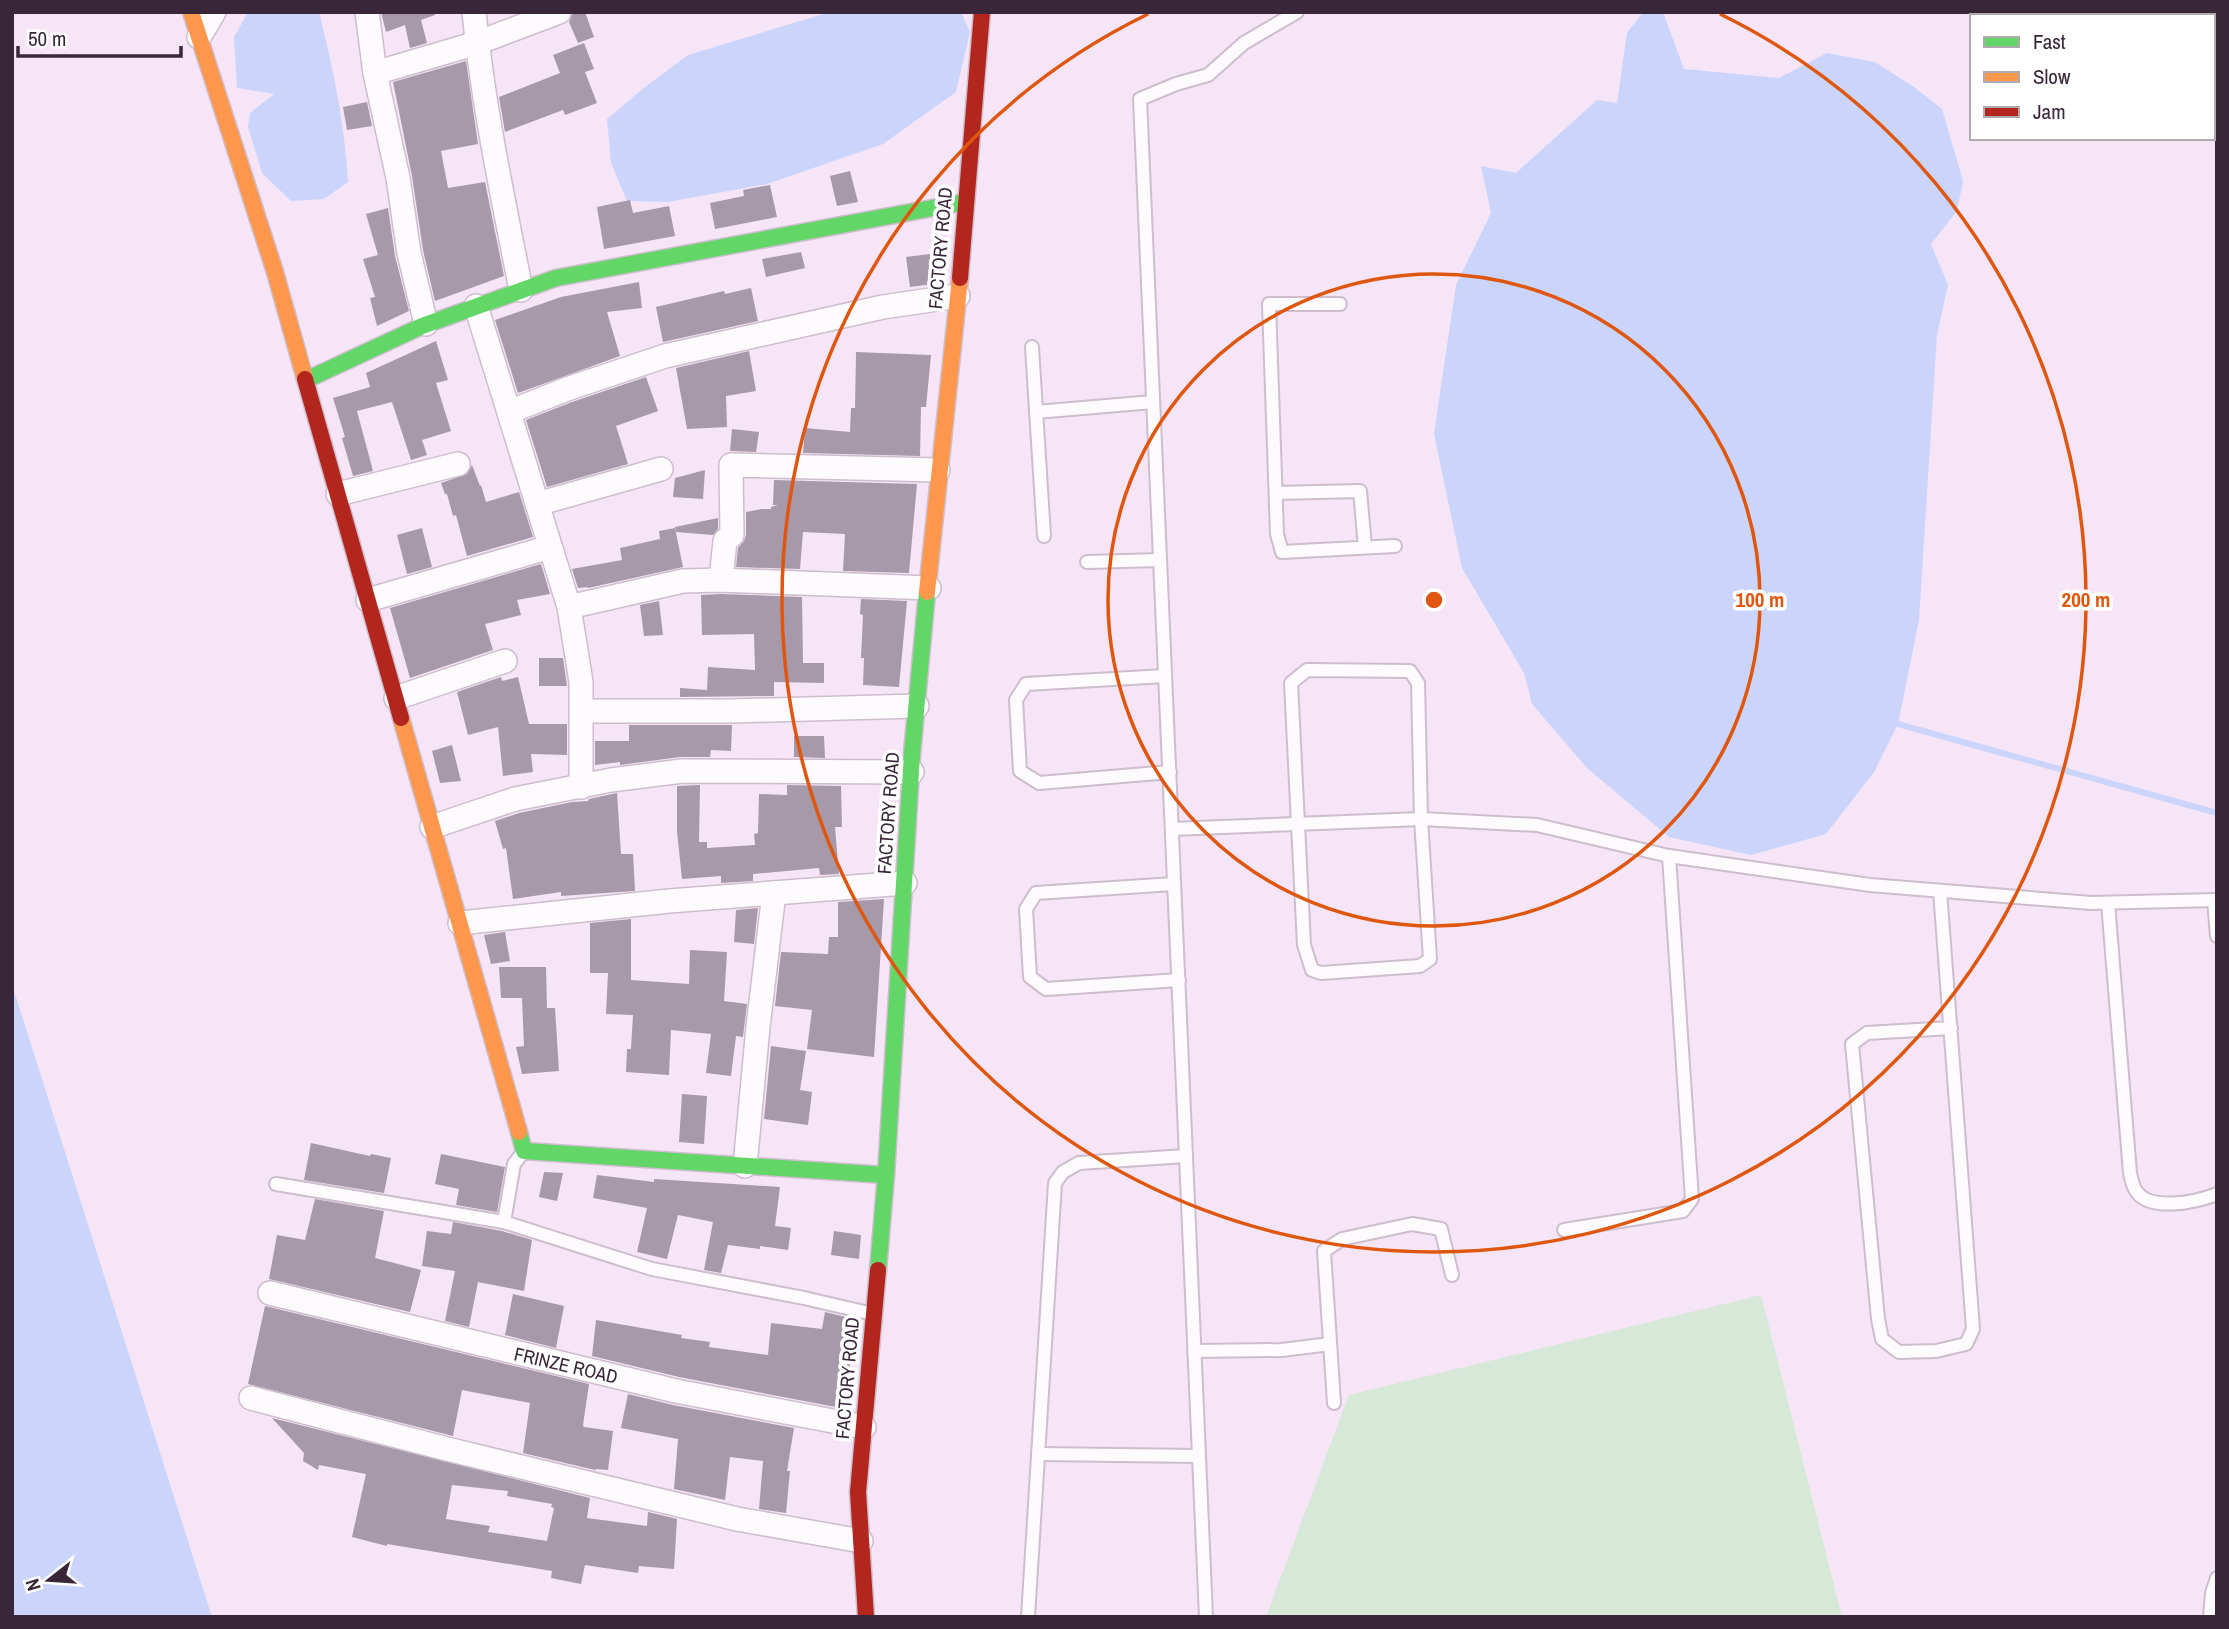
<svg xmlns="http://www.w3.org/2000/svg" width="2229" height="1629" font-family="'Archivo Narrow',sans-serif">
  <rect width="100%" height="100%" fill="#f6e5f6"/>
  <polygon fill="#d6e8d7" points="1761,1295 1842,1617 1266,1617 1349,1395"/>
  <g fill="#cbd5fc">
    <path d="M 248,12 L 319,12 C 333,68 345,125 348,182 L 324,199 L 291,201 L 262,173 L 248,127 L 250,113 L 274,94 L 237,88 L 234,37 Z"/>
    <polygon points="830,12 961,12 970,32 956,92 883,144 767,184 668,202 627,201 611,163 607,119 645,87 688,55"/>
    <polygon points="1643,12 1660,12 1664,15 1684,69 1779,78 1827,53 1875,62 1914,87 1942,109 1963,181 1957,211 1931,244 1948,285 1937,335 1919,620 1898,724 1874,772 1826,834 1751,855 1669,837 1587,768 1532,704 1524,673 1462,568 1434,434 1456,285 1491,213 1481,166 1516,173 1597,100 1617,103 1627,33"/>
    <polygon points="12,986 17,1000 212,1617 12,1617"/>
  </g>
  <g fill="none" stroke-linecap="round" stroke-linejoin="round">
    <polyline stroke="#cbd5fc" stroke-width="6" points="1898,724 2217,813"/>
  </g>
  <g fill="#a599aa" fill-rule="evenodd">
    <polygon points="381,12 435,12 435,15 421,20 427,43 410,48 405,25 386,32"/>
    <polygon points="573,12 585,12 594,37 578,43 569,22"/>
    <polygon points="584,43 594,69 585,72 597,103 565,115 563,110 505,132 499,97 560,73 553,55"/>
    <polygon points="466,61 478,144 441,151 448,188 485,182 504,276 435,301 423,250 412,176 393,82"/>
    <polygon points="367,102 372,126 347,130 343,107"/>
    <polygon points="850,171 858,202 837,206 830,176"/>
    <polygon points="770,185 777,217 715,229 710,203 744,196 743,190"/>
    <polygon points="630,200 633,213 669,206 675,236 604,249 597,207"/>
    <polygon points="388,208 395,256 409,311 377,326 370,298 375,297 363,259 378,255 366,214"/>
    <polygon points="801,252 805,268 766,277 762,259"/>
    <polygon points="938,253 940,283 910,287 906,257"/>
    <polygon points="639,282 642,308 607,312 620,356 518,393 495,320 561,297"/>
    <polygon points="751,288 758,321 663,342 656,307 724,291 725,294"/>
    <polygon points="436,341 448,380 436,383 451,431 422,440 427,455 411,460 392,402 357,411 373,471 353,476 342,438 345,437 333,398 370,387 366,373"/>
    <polygon points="749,351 756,391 726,396 727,427 687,429 676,368"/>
    <polygon points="856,352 931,355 926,407 921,407 920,456 803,453 805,428 850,432 851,408 855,408"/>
    <polygon points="646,377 658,411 616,426 628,464 547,487 526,420 572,402"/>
    <polygon points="732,429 759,432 756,452 730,451"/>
    <polygon points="472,465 480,486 481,485 486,502 519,492 533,537 467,556 456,515 453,516 447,494 445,494 441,483 467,474"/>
    <polygon points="705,470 703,499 673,497 675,478"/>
    <polygon points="774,480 917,484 909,573 843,571 845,534 803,532 800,569 736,567 738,548 744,541 746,535 746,512 762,509 771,509 771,507 778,505 773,505"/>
    <polygon points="718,518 718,529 713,535 676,532 675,527"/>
    <polygon points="422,528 432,567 407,574 397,535"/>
    <polygon points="675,528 683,567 588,588 587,587 578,588 572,569 622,560 620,548 660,539 659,531"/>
    <polygon points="541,564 550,594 517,600 521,615 485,624 493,650 410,678 390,608"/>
    <polygon points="721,594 802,597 803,663 824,663 824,683 774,682 774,696 680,697 680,688 707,690 708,667 755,670 754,634 702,635 701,595"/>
    <polygon points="861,599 907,601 899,687 863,685 864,658 861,658 863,615 860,614"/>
    <polygon points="659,601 663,635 644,636 640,605"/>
    <polygon points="539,658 563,658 567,686 539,686"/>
    <polygon points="501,677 502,681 518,677 529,724 567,724 567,755 531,754 533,772 503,776 498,727 468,735 457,692"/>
    <polygon points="629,725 732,725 731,751 711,750 710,757 680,757 620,765 620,762 595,765 595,741 629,741"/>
    <polygon points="794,736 824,736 825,758 794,757"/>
    <polygon points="452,745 461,781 440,783 432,751"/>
    <polygon points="700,785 699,842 707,842 707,848 755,845 754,834 758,833 759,794 787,795 787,785 841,786 842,827 835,827 839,874 820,875 819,868 753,874 753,881 721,883 721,876 682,879 677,832 677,786"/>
    <polygon points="617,793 621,854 633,854 635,891 561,896 561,892 513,899 506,848 503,849 495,821 519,813 572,802 588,801 589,799"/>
    <polygon points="884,899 874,1057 807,1049 812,1010 775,1006 781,952 828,954 829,937 838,937 838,902"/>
    <polygon points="758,908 754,944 734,942 736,910"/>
    <polygon points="631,919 631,980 689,984 690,950 727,952 724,1001 747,1004 743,1037 736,1036 731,1076 706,1073 711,1034 671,1030 669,1075 626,1072 627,1049 631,1049 633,1015 606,1014 608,973 590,973 590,923"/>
    <polygon points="505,932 510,961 491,964 484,935"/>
    <polygon points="499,967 546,967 547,1008 555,1008 559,1071 522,1074 516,1047 524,1046 522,998 501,998"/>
    <polygon points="771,1046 806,1051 800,1090 812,1092 808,1125 764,1119"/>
    <polygon points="682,1094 707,1096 704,1144 679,1142"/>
    <polygon points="311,1143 370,1156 371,1154 391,1158 384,1193 304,1180"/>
    <polygon points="441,1154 505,1167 497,1212 456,1205 459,1189 435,1184"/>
    <polygon points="544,1172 563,1173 557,1201 539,1197"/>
    <polygon points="597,1175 654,1182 654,1179 780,1187 775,1226 791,1228 788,1250 760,1246 760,1249 728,1245 721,1273 704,1270 713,1222 678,1215 667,1259 637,1252 647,1208 593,1198"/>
    <polygon points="315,1199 384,1211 375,1258 421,1270 410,1312 269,1279 277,1235 305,1240"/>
    <polygon points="453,1222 502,1231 532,1240 524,1291 478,1282 469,1327 445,1321 455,1271 422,1266 427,1231 451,1234"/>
    <polygon points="834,1231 861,1235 859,1259 831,1255"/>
    <polygon points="513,1294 564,1306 556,1348 505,1335"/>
    <polygon points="265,1306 589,1384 583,1425 584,1427 613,1431 608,1470 596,1469 595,1470 523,1453 530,1403 462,1390 453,1436 248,1384"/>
    <polygon points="825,1312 854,1319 846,1409 679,1377 592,1356 596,1320 682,1335 681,1338 710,1342 709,1347 768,1355 771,1323 822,1329"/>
    <polygon points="628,1394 673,1405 794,1428 787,1471 790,1471 786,1513 759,1509 763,1461 730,1457 725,1500 674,1489 678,1439 621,1428"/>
    <path d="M 272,1418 L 590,1498 L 587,1518 L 647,1526 L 648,1512 L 677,1519 L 674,1569 L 639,1566 L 638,1573 L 585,1565 L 581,1584 L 551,1578 L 552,1571 L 387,1544 L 387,1546 L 352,1537 L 366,1474 L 319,1465 L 318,1470 L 303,1461 L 304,1453 ZM 452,1485 L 508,1491 L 507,1496 L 552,1504 L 551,1507 L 554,1508 L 547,1541 L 488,1532 L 490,1526 L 446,1519 Z"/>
  </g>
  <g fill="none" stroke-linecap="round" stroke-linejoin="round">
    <defs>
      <g id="lane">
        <polyline points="1340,304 1269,304 1277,534 1282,552 1395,546"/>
        <polyline points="1032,347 1044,536"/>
        <polyline points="1036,412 1153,402"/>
        <polyline points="1276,493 1360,491 1365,547"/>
        <polyline points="1087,562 1160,560"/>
        <polygon points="1307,670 1410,671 1418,683 1421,819 1430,959 1420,966 1321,973 1312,970 1304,945 1291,683"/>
        <polyline points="1165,676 1026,684 1016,700 1020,771 1039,783 1170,772"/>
        <polyline points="1172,829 1421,819 1537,825 1669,856 1870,885 2091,903 2217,900"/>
        <polyline points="1174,884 1036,893 1026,909 1030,977 1046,989 1179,980"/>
        <polyline points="1940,891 1973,1329 1966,1344 1936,1351 1899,1352 1882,1339 1878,1319 1852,1044 1867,1033 1951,1028"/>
        <polyline points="2214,900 2217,936"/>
        <path d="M 2108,903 L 2130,1173 C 2131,1178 2132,1184 2135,1189 C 2147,1213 2197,1202 2217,1194"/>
        <polyline points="276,1184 504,1222 652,1269 804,1298 873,1314"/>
        <polyline points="504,1222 514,1164 524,1151"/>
        <polyline points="1564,1230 1683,1211 1692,1199 1669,856"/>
        <polyline points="1194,1351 1282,1350 1330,1344"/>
        <polyline points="1334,1403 1324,1251 1342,1239 1412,1224 1441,1229 1452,1275"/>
        <polyline points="1038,1454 1199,1456"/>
        <polyline points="1028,1617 1055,1183 1063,1172 1079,1163 1186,1156"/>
        <polyline points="1206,1617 1140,99 1176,84 1208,75 1244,43 1297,12"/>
        <polyline points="2210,1617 2212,1593 2217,1578"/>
      </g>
      <g id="street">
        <polyline points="367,12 375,73 398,178 409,253 426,324"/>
        <path d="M 474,12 C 483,106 503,198 521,290"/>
        <polyline points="199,37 214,12"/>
        <polyline points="375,73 477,43 559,12"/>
        <polyline points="476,306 569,607 581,682 581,787"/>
        <polyline points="509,412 567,389 665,356 883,307 958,296"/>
        <polyline points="338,494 458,464"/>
        <polyline points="537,504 661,469"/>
        <polyline points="721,580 725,541 732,535 731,465 938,470"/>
        <polyline points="368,600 550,547"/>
        <polyline points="569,607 683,581 721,580 929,588"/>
        <polyline points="396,698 505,661"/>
        <polyline points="582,711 731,711 917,706"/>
        <polyline points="432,827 515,799 611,780 682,771 912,772"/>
        <polyline points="460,923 669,901 905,883"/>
        <polyline points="745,1166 758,1027 774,893"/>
        <polyline points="270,1293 676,1391 864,1427"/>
        <polyline points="251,1398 447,1449 737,1519 861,1541"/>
      </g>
      <g id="fast">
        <polyline points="306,380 422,326 556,278 965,202"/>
        <polyline points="519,1132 524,1151 886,1175"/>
        <polyline points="878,1270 886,1175 912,754 927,592"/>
      </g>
      <g id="slow">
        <polyline points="191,12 275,272 305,379"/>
        <polyline points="927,592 960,278"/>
        <polyline points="401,718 519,1132"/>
      </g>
      <g id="jam">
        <polyline points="960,278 982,12"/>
        <polyline points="305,379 401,718"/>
        <polyline points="866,1617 858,1492 878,1270"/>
      </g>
    </defs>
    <use href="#lane" stroke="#cdbdcd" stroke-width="16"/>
    <use href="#street" stroke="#cdbdcd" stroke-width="26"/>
    <use href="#fast" stroke="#cdbdcd" stroke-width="19"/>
    <use href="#slow" stroke="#cdbdcd" stroke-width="19"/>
    <use href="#jam" stroke="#cdbdcd" stroke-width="19"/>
    <use href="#lane" stroke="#fefbfe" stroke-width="12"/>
    <use href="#street" stroke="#fefbfe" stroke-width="23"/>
    <use href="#fast" stroke="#63d668" stroke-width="16"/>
    <use href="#slow" stroke="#ff974d" stroke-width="16"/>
    <use href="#jam" stroke="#b3261e" stroke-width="16"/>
  </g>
  <g fill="none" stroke="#df560e" stroke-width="3.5">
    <circle cx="1434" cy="600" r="326"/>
    <path d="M1720 14A652 652 0 1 1 1148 14"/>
  </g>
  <g text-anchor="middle" stroke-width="7" stroke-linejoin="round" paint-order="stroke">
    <g font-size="19" fill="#392739" stroke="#fff">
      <text transform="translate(940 248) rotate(-85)" y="7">FACTORY ROAD</text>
      <text transform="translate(888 813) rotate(-86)" y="7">FACTORY ROAD</text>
      <text transform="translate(566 1365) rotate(13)" y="7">FRINZE ROAD</text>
      <text transform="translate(847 1378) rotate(-85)" y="7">FACTORY ROAD</text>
    </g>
  </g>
  <circle cx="1434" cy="600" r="10" fill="#df560e" stroke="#fff" stroke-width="3.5"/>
  <g font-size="21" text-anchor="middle" font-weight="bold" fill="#df560e" stroke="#fff" stroke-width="7" stroke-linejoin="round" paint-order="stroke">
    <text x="1760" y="607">100 m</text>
    <text x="2086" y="607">200 m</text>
  </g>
  <rect width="2229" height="1629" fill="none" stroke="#392739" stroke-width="28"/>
  <rect x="1970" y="14" width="245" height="126" fill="#ffffff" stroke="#b0a9b0" stroke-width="2"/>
  <rect x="1984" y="37" width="35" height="10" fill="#63d668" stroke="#b0a9b0" stroke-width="2"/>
  <text x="2033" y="49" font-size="21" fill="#392739">Fast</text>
  <rect x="1984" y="72" width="35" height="10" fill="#ff974d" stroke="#b0a9b0" stroke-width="2"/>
  <text x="2033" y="84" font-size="21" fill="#392739">Slow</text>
  <rect x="1984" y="107" width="35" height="10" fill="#b3261e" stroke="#b0a9b0" stroke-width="2"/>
  <text x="2033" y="119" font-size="21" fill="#392739">Jam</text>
  <g transform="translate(49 1580) rotate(253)" stroke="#ffffff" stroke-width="5" paint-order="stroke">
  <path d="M0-5L12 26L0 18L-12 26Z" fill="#392739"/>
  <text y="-10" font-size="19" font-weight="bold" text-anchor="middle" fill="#392739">N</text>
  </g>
  <path d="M18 46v10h163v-10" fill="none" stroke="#392739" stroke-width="3.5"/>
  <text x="28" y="46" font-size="21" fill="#392739" stroke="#ffffff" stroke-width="5" paint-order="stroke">50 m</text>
</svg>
